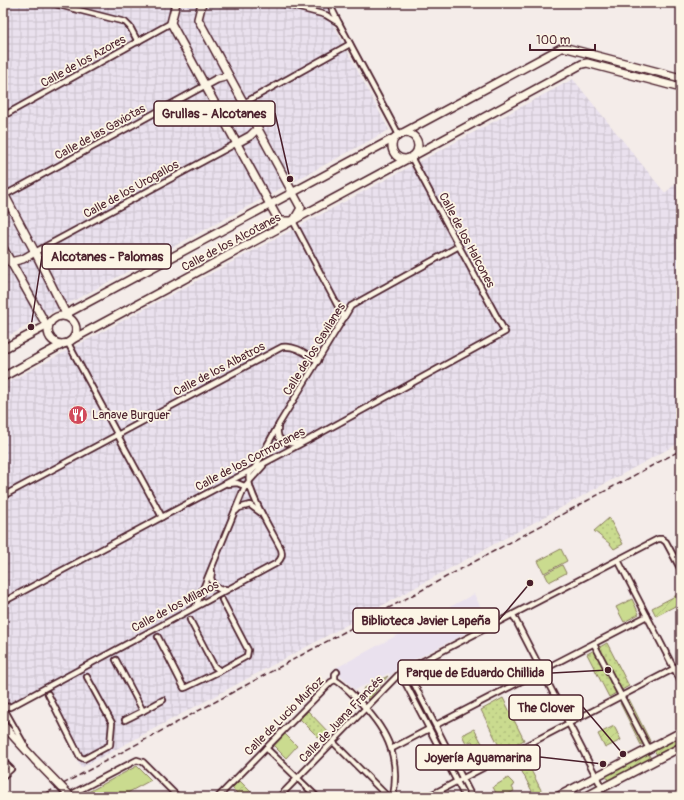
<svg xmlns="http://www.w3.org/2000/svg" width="684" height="800" font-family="Pangolin,sans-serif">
  <defs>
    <pattern id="industrial-grid" width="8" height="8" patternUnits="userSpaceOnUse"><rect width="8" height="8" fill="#eae1ee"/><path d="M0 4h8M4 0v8" fill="none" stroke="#cac1cc"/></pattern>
    <pattern id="park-dots" width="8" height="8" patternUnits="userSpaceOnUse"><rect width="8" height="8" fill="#cadb8f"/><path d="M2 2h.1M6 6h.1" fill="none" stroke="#afbc7c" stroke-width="1.8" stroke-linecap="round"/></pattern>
    <pattern id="garden-furrows" width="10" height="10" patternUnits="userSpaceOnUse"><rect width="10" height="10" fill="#cadb8f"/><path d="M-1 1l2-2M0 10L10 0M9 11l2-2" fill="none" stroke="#afbc7c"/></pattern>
  </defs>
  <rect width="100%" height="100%" fill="#f4ece9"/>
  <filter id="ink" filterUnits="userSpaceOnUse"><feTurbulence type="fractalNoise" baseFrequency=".025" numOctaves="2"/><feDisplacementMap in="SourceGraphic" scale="8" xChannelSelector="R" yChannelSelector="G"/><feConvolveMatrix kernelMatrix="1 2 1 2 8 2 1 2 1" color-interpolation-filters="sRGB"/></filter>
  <g filter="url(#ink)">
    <polygon fill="#eae1ee" points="474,594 488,622 396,669 390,676 389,673 355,690 334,669"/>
    <g fill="url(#industrial-grid)">
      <polygon points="3,3 337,3 332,22 389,130 3,339"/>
      <polygon points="573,79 665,193 681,179 681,442 321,639 81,768 43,689 9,706 3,700 3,385"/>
    </g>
    <g fill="#cadb8f" stroke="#8a7d5d">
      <polygon points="561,549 567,561 544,573 538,561"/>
      <polygon points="562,565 566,573 549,582 545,574"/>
      <polygon points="632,599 639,614 624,622 616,607"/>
      <polygon points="285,734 297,746 286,758 274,746"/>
      <polygon points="137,766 151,780 120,797 79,797"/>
      <polygon points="508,778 513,783 514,786 512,787 514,791 502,797 495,796 494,794 496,793 493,787"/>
    </g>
    <g fill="url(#park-dots)" stroke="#8a7d5d">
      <polygon points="609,518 623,544 614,549 610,544 594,531"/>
      <polygon points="607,643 629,686 609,697 587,654"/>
      <polygon points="388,676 368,700 363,689"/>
      <polygon points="503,698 524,740 502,752 481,710"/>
      <polygon points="629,699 650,741 641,745 620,703"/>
      <polygon points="308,711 332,736 325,744 300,719"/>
      <polygon points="524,756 544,796 541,797 535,797 516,760"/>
    </g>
    <g fill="url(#garden-furrows)" stroke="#8a7d5d">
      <polygon points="681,593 681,603 656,616 652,608"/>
      <polygon points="614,726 621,740 605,748 598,734"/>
      <polygon points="474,729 483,745 476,749 472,741 466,743 462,735"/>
      <polygon points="681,734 681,744 658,756 653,749"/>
      <polygon points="647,752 652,760 609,782 605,774"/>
      <polygon points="239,780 256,797 241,797 232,788"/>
    </g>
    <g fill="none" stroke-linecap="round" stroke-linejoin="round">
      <defs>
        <g id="street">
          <polyline points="51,3 125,22 130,27 138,42"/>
          <polyline points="280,3 326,15 339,23"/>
          <polyline points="331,3 332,9 339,23 399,135"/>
          <polyline points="244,103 350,44"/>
          <polyline points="3,116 171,23"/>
          <polyline points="5,195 206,85"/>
          <polyline points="293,221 344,318"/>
          <polyline points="35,252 237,143"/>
          <polyline points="68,343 162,517"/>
          <path d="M 278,428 C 275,443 290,445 300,442"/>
          <polyline points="228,484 237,483 247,487"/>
          <path d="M 3,496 L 282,347 C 296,345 306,354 318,361"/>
          <polyline points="236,511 239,508 250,505 261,513"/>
          <polyline points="618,560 681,682"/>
          <polyline points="212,572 211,578 214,586 221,590 225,589"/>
          <polyline points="3,602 162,517 308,440 505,332 411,157"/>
          <polyline points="196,606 245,486 263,466"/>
          <polyline points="513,615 602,788"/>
          <polyline points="190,620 214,666 220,671 247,656 248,650 222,600"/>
          <polyline points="158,637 184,688 187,687 220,671"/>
          <polyline points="594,644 649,749"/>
          <polyline points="116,660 143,711 125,720"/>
          <polyline points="407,670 472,797"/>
          <polyline points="400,673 465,797"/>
          <polyline points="335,680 335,674 337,672"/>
          <polyline points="48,694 80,757 84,759 110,745 112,723 87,677"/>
          <path d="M 3,706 L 10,707 L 277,563 C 281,559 283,556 281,549 C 274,535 246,490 249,476 C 249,472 252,471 254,469 L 279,424 L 351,306 L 459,246"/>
          <polyline points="3,707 25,746"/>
          <polyline points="143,711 163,700"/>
          <polyline points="436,725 647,616"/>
          <polyline points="333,742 388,797"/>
          <polyline points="266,748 317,797"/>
          <polyline points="391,749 429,729"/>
          <polyline points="3,761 11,769 3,776"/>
          <polyline points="68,796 137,760 143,762 178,797"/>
          <path d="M 218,797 L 331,682 L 335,680 C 343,684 350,692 356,698 C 385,727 401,754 393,797"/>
          <polyline points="279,797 400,673 658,539 662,539 666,542 681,570"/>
          <polyline points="427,797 681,665"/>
        </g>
        <g id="secondary">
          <polyline points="176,3 171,23 279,221 293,221"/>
          <polyline points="202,3 198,19 301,208 294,220"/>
          <polyline points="206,85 217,79 229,76"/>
          <circle cx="405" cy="146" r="13"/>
          <polyline points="401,134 561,48 567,48 681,78"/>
          <polyline points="237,143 250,136 258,128"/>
          <polyline points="413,156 582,64 587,63 681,88"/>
          <polyline points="3,192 35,252 67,316"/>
          <polyline points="3,248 48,328"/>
          <polyline points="10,262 23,259 35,252"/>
          <polyline points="64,315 398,136"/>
          <circle cx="62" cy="330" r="14"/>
          <polyline points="73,339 409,158"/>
          <polyline points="3,349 48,325"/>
          <polyline points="3,377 63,344"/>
          <polyline points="3,725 35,760"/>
          <polyline points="557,797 681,732"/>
          <polyline points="585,797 681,747"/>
        </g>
      </defs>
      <use href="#street" stroke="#4a1f2b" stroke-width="8"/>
      <use href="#secondary" stroke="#4a1f2b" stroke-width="10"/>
      <use href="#street" stroke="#fcf5e5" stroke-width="4.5"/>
      <use href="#secondary" stroke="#fcf5e5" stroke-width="7"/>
      <polyline stroke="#4a1f2b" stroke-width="1.5" stroke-dasharray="6 3" stroke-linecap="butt" points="39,797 681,450"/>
      <defs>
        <polyline id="secondary-bridge" points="35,760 71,797"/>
      </defs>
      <use href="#secondary-bridge" stroke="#4a1f2b" stroke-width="10" stroke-linecap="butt"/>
      <use href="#secondary-bridge" stroke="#fcf5e5" stroke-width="7"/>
    </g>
  </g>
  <defs>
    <symbol id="restaurant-disc" viewBox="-11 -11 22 22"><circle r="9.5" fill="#d1495b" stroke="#fcf5e5"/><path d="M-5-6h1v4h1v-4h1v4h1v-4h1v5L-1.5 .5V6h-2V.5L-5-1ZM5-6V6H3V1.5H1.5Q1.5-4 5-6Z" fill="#fff"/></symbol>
  </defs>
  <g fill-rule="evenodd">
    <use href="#restaurant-disc" x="67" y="404" width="22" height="22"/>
  </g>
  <g text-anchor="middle" stroke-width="3.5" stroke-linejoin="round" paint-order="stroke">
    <g font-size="12" fill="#4a1f2b" stroke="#fcf5e5">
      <text transform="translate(83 61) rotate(-29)" y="4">Calle de los Azores</text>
      <text transform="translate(100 132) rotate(-29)" y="4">Calle de las Gaviotas</text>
      <text transform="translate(131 189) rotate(-29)" y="4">Calle de los Urogallos</text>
      <text transform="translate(467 240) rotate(62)" y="4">Calle de los Halcones</text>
      <text transform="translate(231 242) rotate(-28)" y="4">Calle de los Alcotanes</text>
      <text transform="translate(314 349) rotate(-58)" y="4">Calle de los Gavilanes</text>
      <text transform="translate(219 369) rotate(-28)" y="4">Calle de los Albatros</text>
      <text transform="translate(250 459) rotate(-28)" y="4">Calle de los Cormoranes</text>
      <text transform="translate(175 606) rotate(-28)" y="4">Calle de los Milanos</text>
      <text transform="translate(284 716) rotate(-45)" y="4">Calle de Lucio Muñoz</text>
      <text transform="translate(341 719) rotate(-46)" y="4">Calle de Juana Francés</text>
    </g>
    <g font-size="12" fill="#4a1f2b" stroke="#fcf5e5" text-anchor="start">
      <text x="92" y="419">Lanave Burguer</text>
    </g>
  </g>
  <path fill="none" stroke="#4a1f2b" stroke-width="1.5" d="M290 179L275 113M31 327L42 256M530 583L499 620M608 670L552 673M623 754L583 707M603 764L540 757"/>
  <g fill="#4a1f2b" stroke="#fcf5e5" stroke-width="1.5">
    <circle cx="290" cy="179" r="4"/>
    <circle cx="31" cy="327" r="4"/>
    <circle cx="530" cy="583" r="4"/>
    <circle cx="608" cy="670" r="4"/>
    <circle cx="623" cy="754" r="4"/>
    <circle cx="603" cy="764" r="4"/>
  </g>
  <g fill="#fcf5e5" stroke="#4a1f2b" stroke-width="1.5">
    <rect x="154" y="101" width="121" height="25" rx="4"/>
    <rect x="42" y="244" width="129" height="25" rx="4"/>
    <rect x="353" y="608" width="146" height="25" rx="4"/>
    <rect x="398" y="660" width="154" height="25" rx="4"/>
    <rect x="509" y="695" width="74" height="25" rx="4"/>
    <rect x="416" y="745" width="124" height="25" rx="4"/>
  </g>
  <g font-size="13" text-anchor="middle" font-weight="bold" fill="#4a1f2b">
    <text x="214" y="118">Grullas - Alcotanes</text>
    <text x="107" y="261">Alcotanes - Palomas</text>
    <text x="426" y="625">Biblioteca Javier Lapeña</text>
    <text x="475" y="677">Parque de Eduardo Chillida</text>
    <text x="546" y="712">The Clover</text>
    <text x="478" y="762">Joyería Aguamarina</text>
  </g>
  <rect width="684" height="800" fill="none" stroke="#fcf5e5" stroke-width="16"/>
  <rect x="8" y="8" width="668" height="784" fill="none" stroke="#4a1f2b" stroke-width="1.5" filter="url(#ink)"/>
  <path d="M530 44v6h65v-6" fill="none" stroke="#4a1f2b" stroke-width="2"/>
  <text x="536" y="44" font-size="12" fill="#4a1f2b" stroke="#fcf5e5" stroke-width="3" paint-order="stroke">100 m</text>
</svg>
